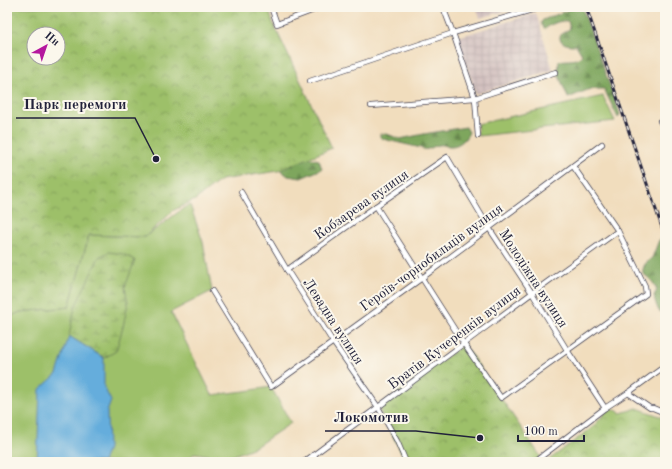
<svg xmlns="http://www.w3.org/2000/svg" width="672" height="469" font-family="'Old Standard TT',serif">
  <defs>
    <pattern id="industrial-grid" width="8" height="8" patternUnits="userSpaceOnUse"><rect width="8" height="8" fill="#d1bfbe"/><path d="M0 4h8M4 0v8" fill="none" stroke="#b3a4a4"/></pattern>
    <pattern id="forest-firs" width="22" height="20" patternUnits="userSpaceOnUse"><rect width="22" height="20" fill="#7ea65d"/><path d="M5 1l3.5 6h-7zM16 11l3.5 6h-7z" fill="#67874e"/></pattern>
    <pattern id="wetland-marsh" width="20" height="14" patternUnits="userSpaceOnUse"><rect width="20" height="14" fill="#9dc069"/><path d="M1 5h8M5 5V1M11 12h8M15 12V8" fill="none" stroke="#809c58"/></pattern>
    <pattern id="park-crowns" width="20" height="18" patternUnits="userSpaceOnUse"><rect width="20" height="18" fill="#9dc069"/><path d="M2 6a3 3 0 1 1 6 0M12 15a3 3 0 1 1 6 0" fill="none" stroke="#809c58"/></pattern>
  </defs>
  <rect width="100%" height="100%" fill="#fbf7ec"/>
  <filter id="ink" filterUnits="userSpaceOnUse"><feTurbulence type="fractalNoise" baseFrequency=".025" numOctaves="2"/><feDisplacementMap in="SourceGraphic" scale="8" xChannelSelector="R" yChannelSelector="G"/><feConvolveMatrix kernelMatrix="1 2 1 2 8 2 1 2 1" color-interpolation-filters="sRGB"/></filter>
  <filter id="wash" filterUnits="userSpaceOnUse"><feTurbulence type="fractalNoise" baseFrequency=".012" numOctaves="4" result="noise"/><feDisplacementMap in="SourceGraphic" scale="16" xChannelSelector="R" yChannelSelector="G"/><feGaussianBlur stdDeviation="0.9" result="paint"/><feColorMatrix in="noise" values="0 0 0 0 0 0 0 0 0 0 0 0 0 0 0 0 0 1.4 0 .05"/><feComposite in="paint" operator="in"/></filter>
  <g filter="url(#wash)">
    <rect width="100%" height="100%" fill="#f1ddbd"/>
    <g fill="url(#industrial-grid)">
      <polygon points="476,7 520,7 480,18"/>
      <polygon points="536,13 553,70 476,94 458,37"/>
    </g>
    <g fill="#9dc069" stroke="#607152">
      <polygon points="603,96 615,121 478,136 477,124"/>
      <polygon points="190,205 203,242 212,291 171,312 212,395 245,391 271,387 291,423 255,447 227,458 195,453 184,462 7,462 7,318 20,312 69,307 89,235 145,237 185,207"/>
    </g>
    <g fill="url(#forest-firs)" stroke="#50644c">
      <path d="M 576,7 L 582,7 L 620,114 L 618,118 L 604,89 L 590,89 L 568,98 L 558,73 L 559,61 C 567,59 576,62 582,55 L 581,53 L 576,45 C 572,45 569,45 566,44 C 554,39 562,32 570,29 L 568,21 C 560,20 551,24 545,29 L 542,25 L 541,22 L 543,20 Z"/>
      <path d="M 466,127 L 469,132 C 466,140 458,147 449,146 C 446,146 442,144 439,145 C 432,146 428,152 421,148 L 383,139 L 380,137 L 380,134 L 387,134 L 400,139 L 424,134 Z"/>
      <polygon points="298,156 319,160 322,169 301,178 288,176 278,168"/>
      <path d="M 661,239 L 665,251 L 665,313 L 659,311 C 657,307 654,300 654,295 C 655,294 656,291 657,290 C 654,283 650,278 643,274 C 642,266 646,262 652,258 L 659,240 Z"/>
    </g>
    <polygon fill="url(#wetland-marsh)" stroke="#607152" points="109,252 123,254 135,260 125,287 128,303 123,327 116,351 104,358 69,336 75,307 99,257"/>
    <g fill="url(#park-crowns)" stroke="#607152" fill-rule="evenodd">
      <path d="M 7,7 L 268,7 L 273,23 L 332,148 L 278,171 L 221,180 L 195,200 L 174,210 L 145,237 L 89,235 L 69,307 L 20,312 L 7,318 ZM 34,34 L 58,34 L 58,58 L 34,58 Z"/>
      <polygon points="464,344 541,457 534,462 406,462 378,407"/>
      <polygon points="610,407 621,413 637,408 665,418 665,462 546,462 593,427"/>
    </g>
    <polygon fill="#65addc" stroke="#44688c" points="69,336 104,358 104,387 111,401 107,412 108,448 103,462 37,462 40,389 57,374"/>
  </g>
  <g filter="url(#ink)">
    <g fill="none" stroke-linecap="round" stroke-linejoin="round">
      <defs>
        <g id="street">
          <polyline points="271,7 277,24 322,7"/>
          <polyline points="443,7 453,33 475,98 478,136"/>
          <polyline points="310,81 453,33 542,7"/>
          <polyline points="371,106 475,98 556,72"/>
          <polyline points="665,119 660,121 665,129"/>
          <polyline points="241,192 287,270 333,342 378,407 397,441 406,462"/>
          <polyline points="376,206 464,344 501,398 646,294 645,286 618,231 573,166"/>
          <polyline points="287,270 376,206 447,157 489,228 532,293 567,350 605,408"/>
          <polyline points="212,291 271,387 422,278 602,144"/>
          <polyline points="628,393 650,408 653,408 665,413"/>
          <polyline points="313,455 318,462"/>
          <polyline points="304,462 532,293 618,231"/>
          <polyline points="534,462 605,408 628,393 665,366"/>
        </g>
      </defs>
      <use href="#street" stroke="#413e4e" stroke-width="6"/>
      <use href="#street" stroke="#fff" stroke-width="4.5"/>
      <defs>
        <polyline id="rail" points="586,7 665,236"/>
      </defs>
      <use href="#rail" stroke="#22223b" stroke-width="3"/>
      <use href="#rail" stroke="#fbf7ec" stroke-width="1.5" stroke-dasharray="4.5" stroke-linecap="butt"/>
    </g>
  </g>
  <g text-anchor="middle" stroke-width="4" stroke-linejoin="round" paint-order="stroke">
    <g font-size="14" fill="#22223b" stroke="#fbf7ec">
      <text transform="translate(361 204) rotate(-35)" y="5">Кобзарева вулиця</text>
      <text transform="translate(431 257) rotate(-36)" y="5">Героїв-чорнобильців вулиця</text>
      <text transform="translate(534 278) rotate(57)" y="5">Молодіжна вулиця</text>
      <text transform="translate(334 321) rotate(57)" y="5">Левадна вулиця</text>
      <text transform="translate(454 337) rotate(-37)" y="5">Братів Кучеренків вулиця</text>
    </g>
  </g>
  <path fill="none" stroke="#22223b" stroke-width="1.5" d="M156 159L135 118H16M480 438L416 431H325"/>
  <g fill="#22223b" stroke="#fbf7ec" stroke-width="1.5">
    <circle cx="156" cy="159" r="4"/>
    <circle cx="480" cy="438" r="4"/>
  </g>
  <g font-size="15" text-anchor="middle" font-weight="bold" fill="#22223b" stroke="#fbf7ec" stroke-width="4" stroke-linejoin="round" paint-order="stroke">
    <text x="75" y="109">Парк перемоги</text>
    <text x="371" y="422">Локомотив</text>
  </g>
  <rect width="672" height="469" fill="none" stroke="#fbf7ec" stroke-width="24"/>
  <g transform="translate(46 46) rotate(40)"><circle r="19" fill="#fbf7ec" stroke="#a4a2a5"/>
  <path d="M0-3L7 15L0 10L-7 15Z" fill="#b5179e"/>
  <text y="-6" font-size="11" font-weight="bold" text-anchor="middle" fill="#22223b">Пн</text>
  </g>
  <path d="M518 435v6h66v-6" fill="none" stroke="#22223b" stroke-width="2"/>
  <text x="524" y="435" font-size="12" fill="#22223b" stroke="#fbf7ec" stroke-width="3" paint-order="stroke">100 m</text>
</svg>
